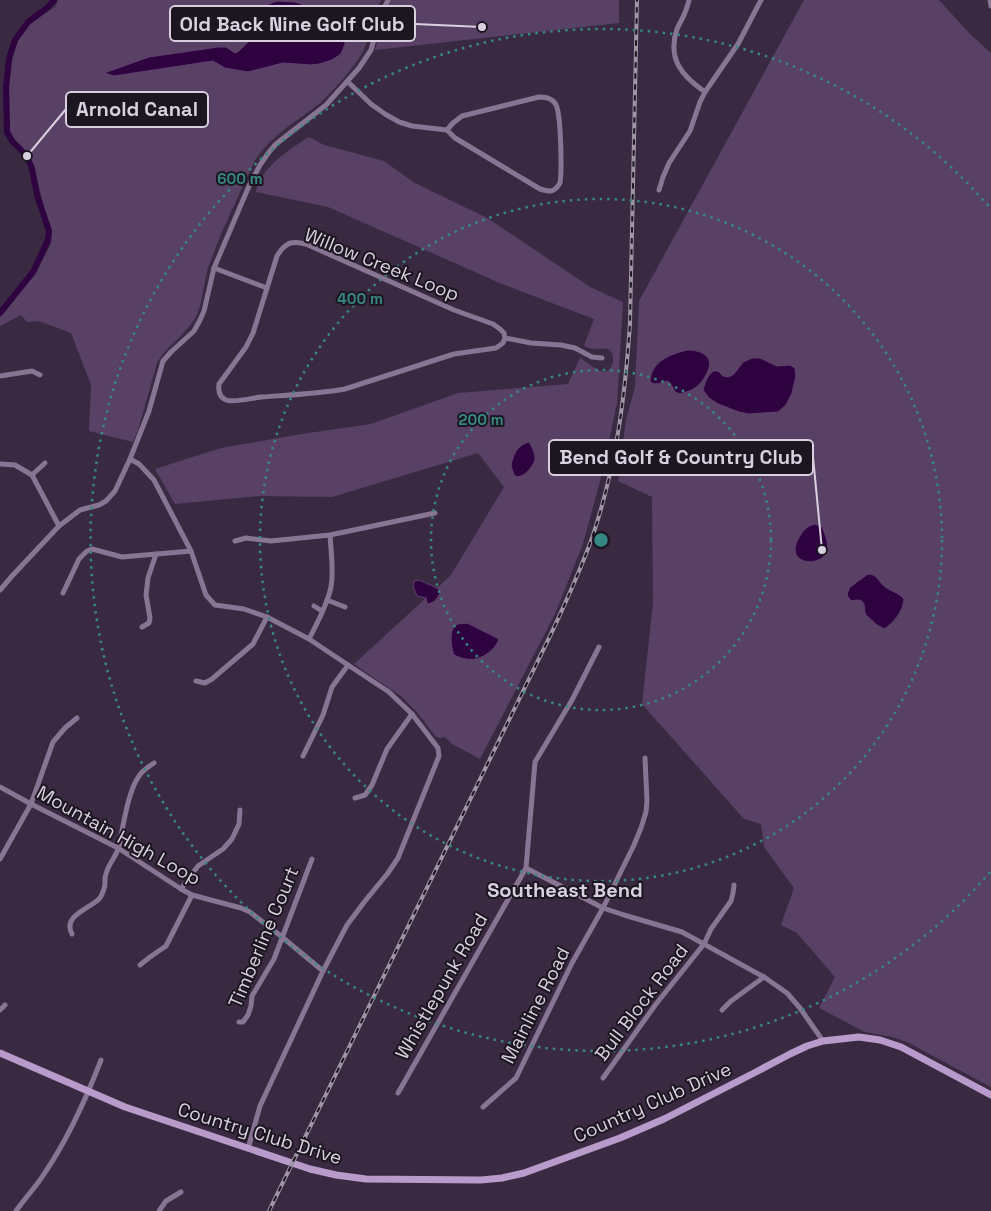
<svg xmlns="http://www.w3.org/2000/svg" width="991" height="1211" font-family="'Space Grotesk',sans-serif">
  <rect width="100%" height="100%" fill="#392a42"/>
  <g fill="#594166">
    <path d="M 58,0 L 381,0 C 373,16 371,35 363,51 C 356,66 332,92 319,104 C 313,109 306,113 300,118 C 283,130 267,142 255,160 C 239,195 221,231 208,268 C 203,284 203,306 194,320 C 184,336 166,346 157,363 L 138,430 L 133,442 L 89,431 L 91,385 L 71,333 L 39,321 L 27,322 L 21,315 L 0,326 L 0,317 L 37,271 L 51,244 L 52,230 L 45,211 L 33,163 L 10,133 L 9,85 L 13,56 L 19,38 L 33,20 L 55,7 Z"/>
    <polygon points="390,0 619,0 619,23 375,50 384,15"/>
    <polygon points="804,0 939,0 970,34 991,53 991,1087 907,1042 892,1037 865,1032 819,1008 835,977 797,933 781,925 794,888 764,847 761,824 744,819 642,704 653,603 652,497 618,481 626,420 635,387 639,301"/>
    <path d="M 309,137 L 324,145 L 384,161 L 413,182 L 489,219 L 590,287 L 623,302 L 617,403 L 602,474 L 583,544 L 555,614 L 480,759 L 452,744 L 445,737 L 440,738 L 436,737 L 416,711 L 402,697 L 354,664 L 451,575 L 504,487 L 478,453 L 332,497 L 259,496 L 175,504 L 155,469 L 221,448 L 302,434 L 371,424 L 458,393 L 568,384 L 580,358 C 587,362 597,371 604,372 C 610,370 613,366 613,360 C 613,343 600,350 592,349 C 590,348 587,347 584,346 L 594,319 L 502,284 L 328,207 L 256,192 C 260,168 290,149 309,137 Z"/>
  </g>
  <g fill="#2e0340" stroke="#614070">
    <path d="M 278,1 L 295,2 L 307,6 L 336,12 L 345,22 L 345,44 L 341,54 L 332,60 L 319,64 L 311,65 L 283,63 L 248,72 L 225,68 L 213,61 L 114,76 L 104,73 L 149,57 L 218,47 L 226,47 L 235,53 L 239,51 L 252,38 L 252,31 L 251,21 C 258,12 266,3 278,1 Z"/>
    <path d="M 687,350 C 704,350 716,358 706,375 C 703,380 700,385 695,388 C 691,391 685,392 680,394 L 675,392 L 672,386 L 668,381 C 662,382 654,387 650,381 C 651,361 671,354 687,350 Z"/>
    <path d="M 752,358 L 760,358 L 777,366 L 790,365 L 795,368 L 796,376 L 792,393 L 786,405 L 778,412 L 749,414 L 739,412 L 718,404 L 709,398 L 703,390 C 705,383 707,376 713,371 L 718,371 L 723,376 L 729,377 L 734,374 L 743,362 Z"/>
    <path d="M 529,442 C 531,445 535,453 535,457 C 536,463 527,474 521,476 C 518,477 517,477 514,475 L 511,466 C 513,455 517,445 529,442 Z"/>
    <path d="M 815,524 L 822,527 C 825,534 829,543 827,550 C 824,568 784,566 798,539 C 803,531 806,526 815,524 Z"/>
    <path d="M 868,574 C 877,574 878,581 884,586 C 890,591 898,592 904,599 C 904,610 893,624 884,629 L 877,625 L 866,615 C 863,610 867,604 860,600 C 852,600 850,603 847,594 L 850,587 Z"/>
    <polygon points="419,580 437,588 441,592 435,601 429,604 427,603 426,598 417,596 413,586 414,581"/>
    <path d="M 467,623 L 499,639 C 495,651 479,662 466,659 C 462,659 457,656 454,655 C 451,647 448,627 458,624 C 461,623 464,624 467,623 Z"/>
  </g>
  <g fill="none" stroke-linecap="round" stroke-linejoin="round">
    <polyline stroke="#2e0340" stroke-width="6" points="0,313 33,272 48,240 49,231 37,195 32,169 27,156 12,141 7,132 6,88 9,58 15,40 28,22 47,8 54,0"/>
    <g stroke="#877593" stroke-width="5">
      <path d="M 689,0 C 688,5 686,10 684,15 C 682,20 679,24 677,29 C 667,59 682,76 705,92"/>
      <polyline points="990,0 991,6"/>
      <path d="M 348,82 L 371,104 L 385,114 L 399,122 L 412,126 L 447,130 L 455,138 L 540,189 C 550,192 554,193 560,183 C 562,171 561,114 556,105 C 553,98 546,97 539,97 L 462,116 L 453,123 L 447,130"/>
      <polyline points="659,190 663,177 669,163 690,131 700,102 705,92 738,44 761,0"/>
      <polyline points="214,268 267,288"/>
      <path d="M 505,338 L 503,343 L 496,348 L 454,354 L 345,389 C 317,394 289,395 261,397 C 251,398 235,403 226,400 C 219,397 218,391 219,384 L 246,347 L 253,333 L 277,256 C 285,243 291,240 306,244 L 454,310 L 493,324 L 500,329 L 504,333 L 505,338 L 531,343 L 561,345 L 575,348 L 592,357 L 602,358"/>
      <polyline points="0,376 32,371 40,375"/>
      <polyline points="130,459 139,464 154,480 191,551 206,595 215,605 244,609 267,617 309,639 348,665 389,692 412,714 438,748 439,756 398,858 388,873 365,901 347,925 323,971 260,1106 248,1149"/>
      <polyline points="0,464 15,465 32,475 59,526"/>
      <polyline points="32,475 45,463"/>
      <polyline points="235,541 246,538 271,541 330,535 435,513"/>
      <polyline points="0,590 12,576 59,526 80,510 99,505 106,501 115,491 130,459 149,411 163,361 171,352 194,331 200,320 204,311 214,268 249,186 260,165 269,152 276,144 326,105 359,68 371,50 381,14 388,0"/>
      <polyline points="63,593 79,559 87,551 92,549 122,557 191,551"/>
      <polyline points="327,600 345,607"/>
      <polyline points="314,606 322,611"/>
      <polyline points="142,627 149,623 150,618 146,595 148,578 156,554"/>
      <path d="M 309,639 C 317,623 327,606 331,587 C 334,570 331,553 330,535"/>
      <polyline points="196,681 205,683 212,679 253,644 267,617"/>
      <polyline points="303,756 323,715 332,687 348,665"/>
      <polyline points="0,787 31,804 118,848 181,889 192,895 241,908 250,912 282,937 323,971"/>
      <polyline points="355,798 365,795 372,785 387,749 412,714"/>
      <polyline points="0,859 31,804 53,742 65,728 77,718"/>
      <polyline points="526,868 603,908 624,915 682,932 764,977 787,993 800,1008 823,1041"/>
      <polyline points="181,889 198,866 223,849 232,839 239,824 240,810"/>
      <path d="M 72,934 C 62,916 89,909 99,899 C 101,897 103,892 104,889 C 106,884 104,878 106,874 C 108,864 117,856 119,846 C 123,827 128,791 139,776 C 143,770 148,767 154,763"/>
      <polyline points="140,965 150,957 166,946 192,895"/>
      <polyline points="0,1010 5,1005"/>
      <polyline points="722,1010 731,1001 764,977"/>
      <polyline points="239,1022 243,1022 248,1015 251,1006 252,996 274,959 312,859"/>
      <polyline points="603,1078 656,1004 704,944 711,929 731,901 733,893 734,885"/>
      <polyline points="398,1093 526,868 535,762 572,700 599,647"/>
      <polyline points="483,1107 516,1078 572,963 603,908 634,845 641,828 646,812 647,801 645,758"/>
      <path d="M 16,1211 C 25,1198 36,1187 44,1174 C 68,1139 86,1099 101,1060"/>
      <polyline points="159,1211 166,1201 181,1192"/>
    </g>
    <polyline stroke="#b89bca" stroke-width="7" points="0,1053 125,1107 310,1169 336,1175 366,1179 481,1180 502,1178 524,1173 620,1138 664,1119 754,1073 790,1054 807,1046 823,1041 859,1037 880,1040 901,1047 991,1095"/>
    <defs>
      <path id="rail" d="M 269,1211 L 551,634 C 566,602 580,571 592,538 C 616,467 625,398 630,323 L 637,0"/>
    </defs>
    <use href="#rail" stroke="#a094a7" stroke-width="4"/>
    <use href="#rail" stroke="#1c1620" stroke-width="2" stroke-dasharray="5.5" stroke-linecap="butt"/>
  </g>
  <g fill="none" stroke="#378885" stroke-width="2.5" stroke-dasharray="2.5 5">
    <circle cx="601" cy="540" r="170"/>
    <circle cx="601" cy="540" r="341"/>
    <path d="M990 872A511 511 0 1 1 990 208"/>
  </g>
  <g text-anchor="middle" stroke-width="4" stroke-linejoin="round" paint-order="stroke">
    <g font-size="19" fill="#d9d0df" stroke="#1c1620">
      <text transform="translate(382 264) rotate(22)" y="7">Willow Creek Loop</text>
      <text transform="translate(119 835) rotate(29)" y="7">Mountain High Loop</text>
      <text transform="translate(263 937) rotate(-67)" y="7">Timberline Court</text>
      <text transform="translate(441 986) rotate(-60)" y="7">Whistlepunk Road</text>
      <text transform="translate(641 1002) rotate(-53)" y="7">Bull Block Road</text>
      <text transform="translate(535 1005) rotate(-63)" y="7">Mainline Road</text>
      <text transform="translate(652 1102) rotate(-24)" y="7">Country Club Drive</text>
      <text transform="translate(260 1133) rotate(17)" y="7">Country Club Drive</text>
    </g>
    <g font-size="20" font-weight="bold" fill="#d9d0df" stroke="#1c1620">
      <text x="565" y="897">Southeast Bend</text>
    </g>
  </g>
  <circle cx="601" cy="540" r="8" fill="#378885" stroke="#1c1620" stroke-width="2.5"/>
  <g font-size="15" text-anchor="middle" font-weight="bold" fill="#378885" stroke="#1c1620" stroke-width="4" stroke-linejoin="round" paint-order="stroke">
    <text x="240" y="184">600 m</text>
    <text x="360" y="304">400 m</text>
    <text x="481" y="425">200 m</text>
  </g>
  <path fill="none" stroke="#d9d0df" stroke-width="2" d="M482 27L415 24M27 156L66 109M822 550L813 457"/>
  <g fill="#d9d0df" stroke="#1c1620" stroke-width="2">
    <circle cx="482" cy="27" r="5"/>
    <circle cx="27" cy="156" r="5"/>
    <circle cx="822" cy="550" r="5"/>
  </g>
  <g fill="#1c1620" stroke="#d9d0df" stroke-width="2">
    <rect x="170" y="6" width="245" height="35" rx="5"/>
    <rect x="66" y="92" width="142" height="35" rx="5"/>
    <rect x="549" y="440" width="264" height="35" rx="5"/>
  </g>
  <g font-size="20" text-anchor="middle" font-weight="bold" fill="#d9d0df">
    <text x="292" y="31">Old Back Nine Golf Club</text>
    <text x="137" y="116">Arnold Canal</text>
    <text x="681" y="464">Bend Golf &amp; Country Club</text>
  </g>
</svg>
